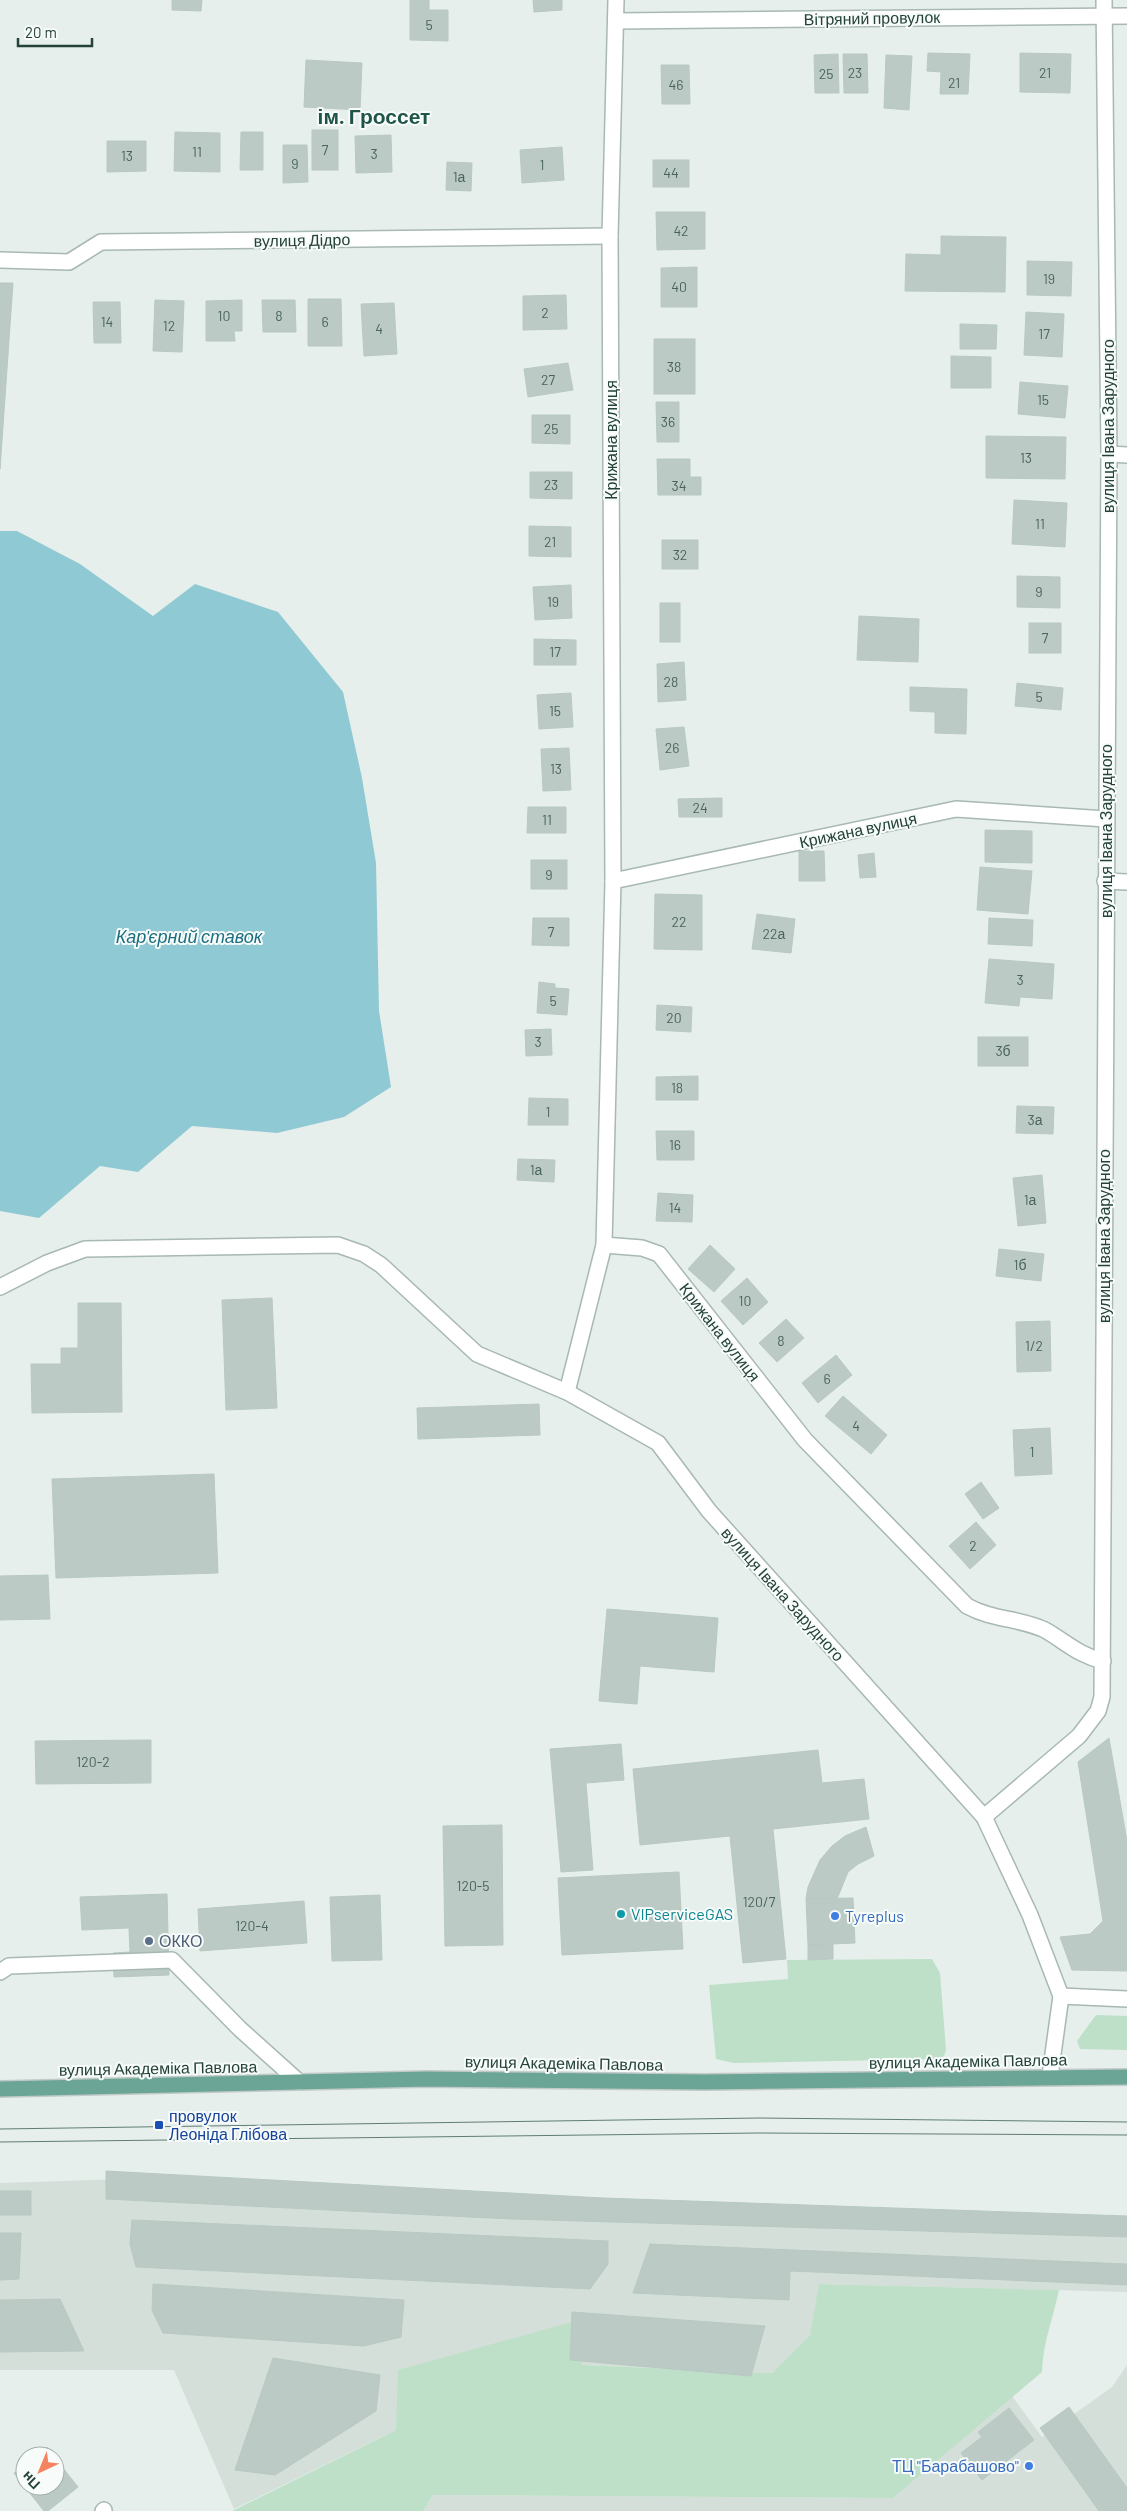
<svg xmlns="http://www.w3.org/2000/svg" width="1127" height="2511" font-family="Barlow,sans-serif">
  <rect width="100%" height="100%" fill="#e6efeb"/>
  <g fill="#d4dfda">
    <polygon points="124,2179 600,2200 1127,2217 1127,2292 820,2284 810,2335 772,2373 582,2365 583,2320 396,2430 234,2509 174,2370 0,2370 0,2183"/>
    <polygon points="1127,2365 1127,2511 423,2511 433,2495 893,2498 1012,2396 1042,2437 1112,2387"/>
  </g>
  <g fill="#bfe0c8">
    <polygon points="932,1959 940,1973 946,2050 944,2056 938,2059 734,2063 716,2059 709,1985 788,1979 787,1960"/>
    <polygon points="1096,2015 1127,2016 1127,2050 1080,2049 1077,2041"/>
    <path d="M 819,2284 L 1059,2290 C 1053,2319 1043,2342 1042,2372 L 893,2498 L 433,2495 L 423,2511 L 232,2511 L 396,2430 L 398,2370 L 583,2319 L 582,2365 L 772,2373 L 810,2335 Z"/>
  </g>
  <polygon fill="#8ec9d4" points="0,531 17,531 80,564 153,616 195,584 278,612 343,692 362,778 376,863 379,1011 391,1087 344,1117 277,1133 192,1126 138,1172 100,1166 39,1218 0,1211"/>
  <g fill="#bbcac4" stroke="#b8c9c2">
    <polygon points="172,0 202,0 201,11 172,10"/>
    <polygon points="410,0 429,0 429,10 448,10 448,41 410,40"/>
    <polygon points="533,0 562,0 562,10 534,12"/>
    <polygon points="928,53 970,54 968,94 940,94 941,72 927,71"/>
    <polygon points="1020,53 1071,54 1070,93 1020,92"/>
    <polygon points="838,54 839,93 815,93 814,55"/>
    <polygon points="843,54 867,54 868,93 844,93"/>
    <polygon points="886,55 912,56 909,110 884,108"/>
    <polygon points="306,60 362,63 360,110 304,107"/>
    <polygon points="661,65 689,65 690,104 662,104"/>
    <rect x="312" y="130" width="26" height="40"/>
    <polygon points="175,132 220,133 220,172 174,171"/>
    <polygon points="241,132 263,132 263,170 240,170"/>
    <polygon points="391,135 392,172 356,173 355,136"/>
    <polygon points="107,141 146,141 146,171 107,172"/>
    <polygon points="283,145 307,145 308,182 283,183"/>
    <polygon points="562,147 564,180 522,183 520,150"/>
    <rect x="653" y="160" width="36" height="27"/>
    <polygon points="447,162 472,163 471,191 446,190"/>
    <polygon points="656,212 705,212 705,249 657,250"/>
    <polygon points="941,236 1006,237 1005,292 905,291 906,254 941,255"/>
    <polygon points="1027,261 1072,262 1071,296 1027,295"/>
    <polygon points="697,267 697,307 661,307 661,268"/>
    <polygon points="0,283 13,283 0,469"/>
    <polygon points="566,295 567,329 523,330 523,296"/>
    <polygon points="308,299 341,299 342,346 308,346"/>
    <polygon points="155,300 184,301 182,352 153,351"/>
    <polygon points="242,300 242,331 234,331 235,341 206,341 206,301"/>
    <polygon points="262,300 295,300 296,332 263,332"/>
    <polygon points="93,302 120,302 121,343 94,343"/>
    <polygon points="394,303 397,354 364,356 361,304"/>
    <polygon points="1026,312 1064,314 1062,357 1024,355"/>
    <polygon points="960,324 997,325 996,349 960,349"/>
    <rect x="654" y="339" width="41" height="55"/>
    <polygon points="951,356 991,357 991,388 951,388"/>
    <polygon points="568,363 573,390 528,397 524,369"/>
    <polygon points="1020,382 1068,386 1065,418 1018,414"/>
    <polygon points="656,402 679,402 679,442 657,442"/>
    <polygon points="532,415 570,415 570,444 532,443"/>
    <polygon points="986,436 1066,437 1065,479 986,478"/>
    <polygon points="657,459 690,459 690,477 701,477 701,495 658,495"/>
    <polygon points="530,472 572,472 572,499 530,498"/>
    <polygon points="1014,500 1067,503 1065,547 1012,544"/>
    <polygon points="529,526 571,527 571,557 529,556"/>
    <rect x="662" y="540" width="36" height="29"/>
    <polygon points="1017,576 1060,577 1060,608 1017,607"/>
    <polygon points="571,585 572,618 535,620 533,587"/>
    <rect x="660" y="603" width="20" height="39"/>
    <polygon points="859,616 919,619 918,662 857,660"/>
    <rect x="1029" y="623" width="32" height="30"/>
    <polygon points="534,639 576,640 576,665 534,665"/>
    <polygon points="684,662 686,700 658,702 657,664"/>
    <polygon points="1017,683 1063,688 1061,710 1015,706"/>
    <polygon points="910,687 967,689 966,734 935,733 935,712 910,711"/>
    <polygon points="571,693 573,727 539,729 537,695"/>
    <polygon points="684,727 689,766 660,770 656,729"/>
    <polygon points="569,748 571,790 543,791 541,749"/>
    <polygon points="722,798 722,817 679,817 678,799"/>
    <polygon points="528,807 566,807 566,833 527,833"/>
    <polygon points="985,830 1032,831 1032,863 985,862"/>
    <polygon points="799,851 824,851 825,881 799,881"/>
    <polygon points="874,853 876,877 860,878 858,855"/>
    <rect x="531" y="860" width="36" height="29"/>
    <polygon points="980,867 1032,871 1028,914 977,910"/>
    <polygon points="655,894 702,895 702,950 654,949"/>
    <polygon points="757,914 795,919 791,953 752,949"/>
    <polygon points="533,918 569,918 569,946 532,945"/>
    <polygon points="989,918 1033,920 1032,946 988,944"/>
    <polygon points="989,959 1054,964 1052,999 1020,997 1019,1006 985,1003"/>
    <polygon points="539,982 555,984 555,988 569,989 567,1015 537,1013"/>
    <polygon points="657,1005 692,1007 691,1032 656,1030"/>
    <polygon points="551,1029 552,1055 526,1056 525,1030"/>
    <rect x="978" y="1037" width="50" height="29"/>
    <polygon points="698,1076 698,1100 656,1100 656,1077"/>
    <polygon points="529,1098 568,1099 568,1125 528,1125"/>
    <polygon points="1017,1106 1054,1107 1053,1134 1016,1133"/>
    <polygon points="656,1131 694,1131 694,1160 657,1160"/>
    <polygon points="518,1159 555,1160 554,1182 517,1180"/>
    <polygon points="1042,1175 1046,1223 1018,1226 1013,1178"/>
    <polygon points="658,1193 693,1195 692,1222 656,1221"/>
    <polygon points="710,1245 735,1269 714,1292 688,1269"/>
    <polygon points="999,1249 1044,1254 1041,1281 996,1276"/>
    <polygon points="747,1278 768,1302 743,1325 721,1301"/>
    <polygon points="272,1298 277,1408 226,1410 222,1300"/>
    <polygon points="78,1303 121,1303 122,1412 32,1413 31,1364 61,1364 61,1348 78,1348"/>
    <polygon points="786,1319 804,1338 777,1362 759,1343"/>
    <polygon points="1050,1321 1051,1371 1017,1372 1016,1322"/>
    <polygon points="836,1355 852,1375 818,1403 802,1383"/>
    <polygon points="843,1396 887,1435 871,1454 825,1416"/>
    <polygon points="539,1404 540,1435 418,1439 417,1408"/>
    <polygon points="1050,1428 1052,1474 1015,1476 1013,1430"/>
    <polygon points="214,1474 218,1573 56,1578 52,1479"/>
    <polygon points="981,1482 999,1508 983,1519 965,1494"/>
    <polygon points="976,1522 996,1545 970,1569 949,1546"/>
    <polygon points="48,1575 50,1619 0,1620 0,1576"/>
    <polygon points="607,1609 718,1618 714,1672 640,1666 637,1704 599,1701"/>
    <polygon points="1109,1738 1127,1841 1127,1971 1072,1970 1060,1937 1090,1934 1103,1921 1078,1762"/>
    <polygon points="151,1740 151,1783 36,1784 35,1741"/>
    <polygon points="621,1744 624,1780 586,1783 593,1870 561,1872 550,1749"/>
    <polygon points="818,1750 822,1783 864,1779 869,1819 773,1829 786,1959 743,1963 730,1836 640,1845 633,1769"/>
    <polygon points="502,1825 503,1945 445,1946 443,1826"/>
    <polygon points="866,1827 874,1856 858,1864 848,1872 837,1899 806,1899 808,1887 820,1860 832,1846 845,1836"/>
    <polygon points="679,1872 683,1949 562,1955 558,1878"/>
    <polygon points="167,1894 169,1975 114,1977 113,1953 130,1952 129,1928 82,1930 80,1897"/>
    <polygon points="380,1895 382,1960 332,1961 330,1897"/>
    <polygon points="853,1898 855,1943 808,1945 806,1899"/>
    <polygon points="304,1901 307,1943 200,1951 198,1909"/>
    <polygon points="833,1944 833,1959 808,1960 808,1945"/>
    <polygon points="106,2171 603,2198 1127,2216 1127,2237 511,2219 106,2199"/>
    <rect x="0" y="2191" width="31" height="24"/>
    <polygon points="132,2220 608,2241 608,2264 590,2289 136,2267 130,2244"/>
    <polygon points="0,2233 21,2233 19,2279 0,2280"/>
    <polygon points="650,2244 1127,2264 1127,2285 790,2271 789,2300 633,2293"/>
    <polygon points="153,2284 404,2300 401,2337 364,2346 163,2333 152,2310"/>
    <polygon points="60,2299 84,2351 0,2352 0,2300"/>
    <polygon points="572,2312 765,2326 751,2376 570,2360"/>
    <polygon points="273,2358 380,2375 376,2411 275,2475 235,2470"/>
    <polygon points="1069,2407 1127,2488 1127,2511 1099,2511 1040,2428"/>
    <polygon points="1009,2408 1034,2440 982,2480 961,2453 982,2437 978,2432"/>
    <polygon points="47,2447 54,2456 36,2456"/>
    <polygon points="55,2458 78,2487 48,2511 44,2511 14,2473 25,2465 25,2486 55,2486"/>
  </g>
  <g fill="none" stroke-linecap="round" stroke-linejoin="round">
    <defs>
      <g id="minor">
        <path d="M 616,0 L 610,236 L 613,881 L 604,1245 L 642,1248 L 659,1254 L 805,1440 L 967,1606 C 992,1620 1020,1618 1045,1630 C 1066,1642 1078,1655 1103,1661"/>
        <polyline points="617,21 1127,16"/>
        <polyline points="0,260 69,262 101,242 610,236"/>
        <polyline points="1109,454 1127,455"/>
        <polyline points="613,881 956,809 1106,819"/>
        <polyline points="1105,881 1127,882"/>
        <polyline points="0,1287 47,1263 85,1249 338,1245 364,1254 381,1265 477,1354 567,1392 658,1443 709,1511 984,1817 1030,1915 1061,1996 1050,2076"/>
        <polyline points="567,1392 604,1245"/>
        <polyline points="984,1817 1079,1736 1098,1711 1102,1697 1109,454 1104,0"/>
        <polyline points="0,1972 9,1966 172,1960 240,2029 299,2082"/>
        <polyline points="1061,1996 1127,1999"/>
        <polyline points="103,2511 104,2510"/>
      </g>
      <polyline id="major" points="0,2089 426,2079 704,2082 1127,2077"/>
    </defs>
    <use href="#minor" stroke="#a8b8b2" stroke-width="18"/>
    <use href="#major" stroke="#c2cac8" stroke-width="18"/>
    <use href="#minor" stroke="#fff" stroke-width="15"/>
    <use href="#major" stroke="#6aa596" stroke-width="15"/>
    <g stroke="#5f7d75" stroke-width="1">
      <polyline points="0,2129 759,2118 1127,2122"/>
      <polyline points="0,2142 758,2133 1127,2135"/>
    </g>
  </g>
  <circle fill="#0f9aa8" stroke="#f7fbf9" stroke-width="2" cx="621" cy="1914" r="5"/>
  <g fill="#3f7fe0" stroke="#f7fbf9" stroke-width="2">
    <circle cx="835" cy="1916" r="5"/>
    <circle cx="1029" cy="2466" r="5"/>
  </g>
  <circle fill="#5c6f8a" stroke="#f7fbf9" stroke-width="2" cx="149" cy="1941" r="5"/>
  <rect fill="#1a4fb4" stroke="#f7fbf9" stroke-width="2" x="154" y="2120" width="10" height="10" rx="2.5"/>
  <g text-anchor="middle" stroke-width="4" stroke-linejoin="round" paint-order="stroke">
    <g font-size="14" fill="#4a645c">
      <text x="429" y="30">5</text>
      <text x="855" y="78">23</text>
      <text x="1045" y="78">21</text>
      <text x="826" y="79">25</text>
      <text x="954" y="88">21</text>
      <text x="676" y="90">46</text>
      <text x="325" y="155">7</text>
      <text x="197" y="157">11</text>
      <text x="374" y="159">3</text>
      <text x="127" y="161">13</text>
      <text x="295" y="169">9</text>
      <text x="542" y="170">1</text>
      <text x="671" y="178">44</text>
      <text x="459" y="182">1а</text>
      <text x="681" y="236">42</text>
      <text x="1049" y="284">19</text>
      <text x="679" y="292">40</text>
      <text x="545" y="318">2</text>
      <text x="224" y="321">10</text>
      <text x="279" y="321">8</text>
      <text x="107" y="327">14</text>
      <text x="325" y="327">6</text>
      <text x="169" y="331">12</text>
      <text x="379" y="334">4</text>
      <text x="1044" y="339">17</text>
      <text x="674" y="372">38</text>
      <text x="548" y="385">27</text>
      <text x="1043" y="405">15</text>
      <text x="668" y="427">36</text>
      <text x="551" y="434">25</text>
      <text x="1026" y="463">13</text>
      <text x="551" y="490">23</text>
      <text x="679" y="491">34</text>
      <text x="1040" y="529">11</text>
      <text x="550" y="547">21</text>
      <text x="680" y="560">32</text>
      <text x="1039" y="597">9</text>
      <text x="553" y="607">19</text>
      <text x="1045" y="643">7</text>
      <text x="555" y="657">17</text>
      <text x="671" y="687">28</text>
      <text x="1039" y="702">5</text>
      <text x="555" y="716">15</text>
      <text x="672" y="753">26</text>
      <text x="556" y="774">13</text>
      <text x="700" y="813">24</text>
      <text x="547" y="825">11</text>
      <text x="549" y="880">9</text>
      <text x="679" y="927">22</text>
      <text x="551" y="937">7</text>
      <text x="774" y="939">22а</text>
      <text x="1020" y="985">3</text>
      <text x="553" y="1006">5</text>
      <text x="674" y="1023">20</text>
      <text x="538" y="1047">3</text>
      <text x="1003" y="1056">3б</text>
      <text x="677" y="1093">18</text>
      <text x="548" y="1117">1</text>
      <text x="1035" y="1125">3а</text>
      <text x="675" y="1150">16</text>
      <text x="536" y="1175">1а</text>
      <text x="1030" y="1205">1а</text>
      <text x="675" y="1213">14</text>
      <text x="1020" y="1270">1б</text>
      <text x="745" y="1306">10</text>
      <text x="781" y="1346">8</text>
      <text x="1034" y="1351">1/2</text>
      <text x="827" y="1384">6</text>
      <text x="856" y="1431">4</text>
      <text x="1032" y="1457">1</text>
      <text x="973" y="1551">2</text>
      <text x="93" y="1767">120-2</text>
      <text x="473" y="1891">120-5</text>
      <text x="759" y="1907">120/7</text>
      <text x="252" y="1931">120-4</text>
    </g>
    <g font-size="16" fill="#24423a" stroke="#f7fbf9">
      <text transform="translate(872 18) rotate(-1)" y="6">Вітряний провулок</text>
      <text transform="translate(302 240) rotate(-1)" y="6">вулиця Дідро</text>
      <text transform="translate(1108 426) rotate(-90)" y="6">вулиця Івана Зарудного</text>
      <text transform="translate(611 440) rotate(-90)" y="6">Крижана вулиця</text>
      <text transform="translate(858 830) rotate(-12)" y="6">Крижана вулиця</text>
      <text transform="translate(1106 831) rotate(-90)" y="6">вулиця Івана Зарудного</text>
      <text transform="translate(1104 1236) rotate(-90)" y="6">вулиця Івана Зарудного</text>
      <text transform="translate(720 1332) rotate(52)" y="6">Крижана вулиця</text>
      <text transform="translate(783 1594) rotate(48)" y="6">вулиця Івана Зарудного</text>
      <text transform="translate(968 2061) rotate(-1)" y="6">вулиця Академіка Павлова</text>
      <text transform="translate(564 2063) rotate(1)" y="6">вулиця Академіка Павлова</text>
      <text transform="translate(158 2068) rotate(-1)" y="6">вулиця Академіка Павлова</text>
    </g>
    <g font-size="16" fill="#0d838f" stroke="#f7fbf9" text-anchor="start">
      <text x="631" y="1920">VIPserviceGAS</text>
    </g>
    <g font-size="16" fill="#366cbe" stroke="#f7fbf9" text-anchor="start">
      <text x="845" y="1922">Tyreplus</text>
      <text x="1019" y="2472" text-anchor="end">ТЦ "Барабашово"</text>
    </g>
    <g font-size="16" fill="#4e5e75" stroke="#f7fbf9" text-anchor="start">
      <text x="159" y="1947">ОККО</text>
    </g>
    <g font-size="16" fill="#164399" stroke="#f7fbf9" text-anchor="start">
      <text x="169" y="2122">провулок<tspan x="169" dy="18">Леоніда Глібова</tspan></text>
    </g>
    <g font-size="18" font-style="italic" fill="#1c6f80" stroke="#f7fbf9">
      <text x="189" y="943">Кар'єрний ставок</text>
    </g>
    <g font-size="21" font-weight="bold" fill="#1f5548" stroke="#f7fbf9">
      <text x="374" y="124">ім. Гроссет</text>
    </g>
  </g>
  <g transform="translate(40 2471) rotate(224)"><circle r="24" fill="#f7fbf9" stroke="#a3b1ad"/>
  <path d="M0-4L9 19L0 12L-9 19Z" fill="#f4845f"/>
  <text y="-8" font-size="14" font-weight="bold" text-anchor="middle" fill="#24423a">Пн</text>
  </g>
  <path d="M18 38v8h74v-8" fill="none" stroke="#24423a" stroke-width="2.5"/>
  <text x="25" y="38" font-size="15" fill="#24423a" stroke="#f7fbf9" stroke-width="4" paint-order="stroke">20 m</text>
</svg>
